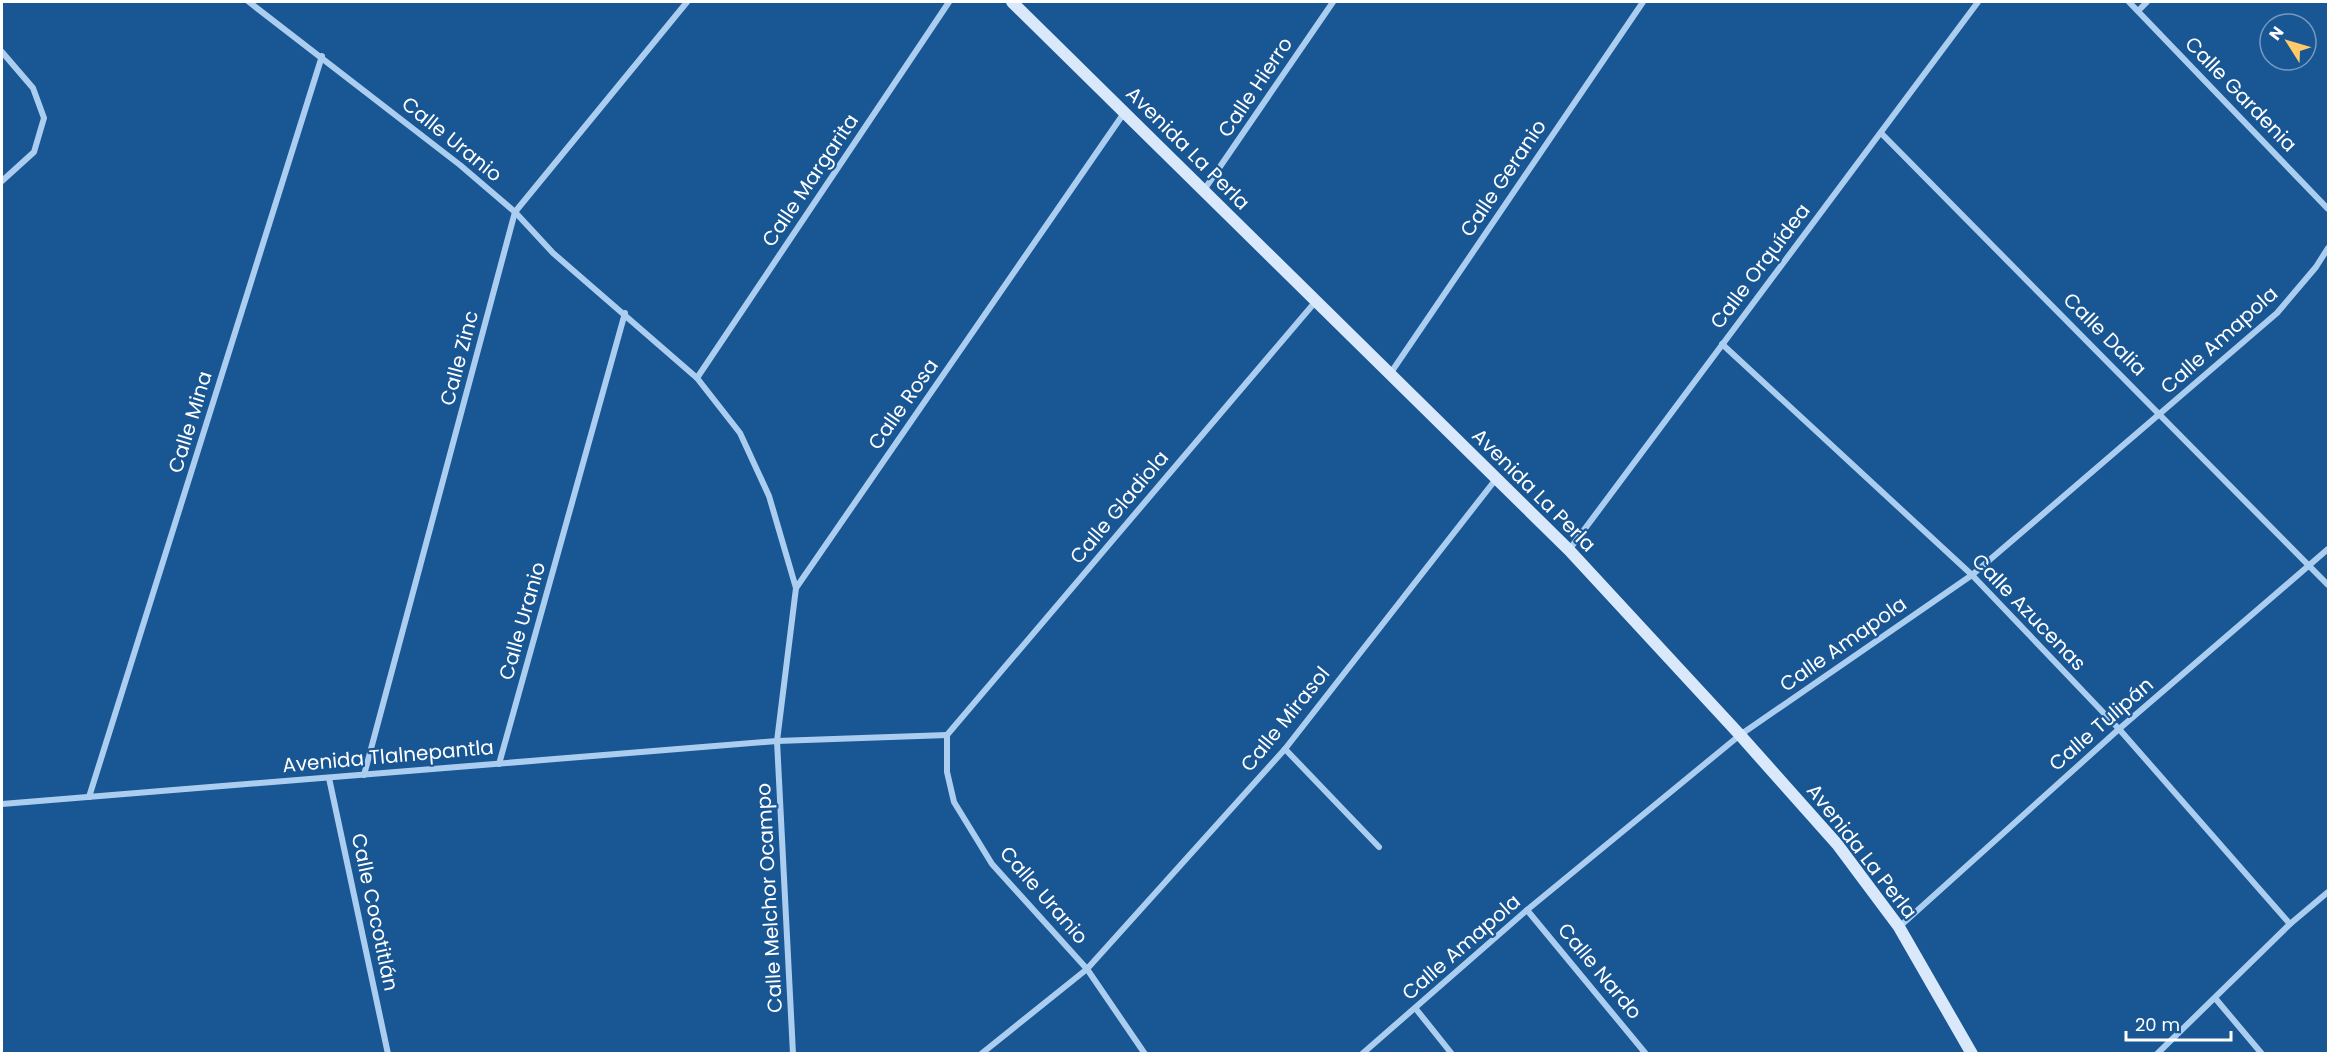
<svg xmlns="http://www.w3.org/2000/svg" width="2330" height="1055" font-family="Poppins,sans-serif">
  <rect width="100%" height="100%" fill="#195694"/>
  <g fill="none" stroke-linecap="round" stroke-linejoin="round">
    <g stroke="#abcef0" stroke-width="6">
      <polyline points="249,2 460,165 515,212 553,253 697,378 740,433 769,496 796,588"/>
      <polyline points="2129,2 2328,209"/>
      <polyline points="2138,11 2147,2"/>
      <polyline points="2,52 33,88 44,118 34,152 2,181"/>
      <polyline points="1882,134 2328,585"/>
      <polyline points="1204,190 1333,2"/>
      <polyline points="1722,344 1972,575 2119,729 2290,924"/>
      <polyline points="1390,374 1643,2"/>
      <polyline points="697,378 949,2"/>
      <polyline points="1569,550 1978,2"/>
      <polyline points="947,735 1316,301"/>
      <polyline points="947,735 947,772 954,802 992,864 1087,969 1145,1054"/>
      <polyline points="1285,749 1379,847"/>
      <polyline points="499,764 625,313"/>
      <polyline points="364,775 515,212 687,2"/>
      <polyline points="329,778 388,1054"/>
      <polyline points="89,797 322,56"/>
      <polyline points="2,804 777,741 947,735"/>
      <polyline points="1527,910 1646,1054"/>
      <polyline points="1899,927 2119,729 2328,549"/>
      <polyline points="2215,998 2262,1054"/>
      <polyline points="1416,1009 1452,1054"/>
      <polyline points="793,1054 777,741 796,588 1124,113"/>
      <polyline points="981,1054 1087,969 1285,749 1496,479"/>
      <polyline points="1362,1054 1527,910 1740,735 1972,575 2277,313 2316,267 2328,248"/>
      <polyline points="2157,1054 2290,924 2328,892"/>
    </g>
    <polyline stroke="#d9e9fb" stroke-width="12" points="1012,2 1569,550 1740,735 1837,844 1899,927 1972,1054"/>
  </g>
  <g text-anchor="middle" stroke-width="4.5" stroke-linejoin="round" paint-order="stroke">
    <g font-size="20" fill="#fff" stroke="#195694">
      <text transform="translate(1255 87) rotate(-56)" y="7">Calle Hierro</text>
      <text transform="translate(2241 94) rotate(46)" y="7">Calle Gardenia</text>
      <text transform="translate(452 139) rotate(39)" y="7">Calle Uranio</text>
      <text transform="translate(1188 148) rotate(45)" y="7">Avenida La Perla</text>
      <text transform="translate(1503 178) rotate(-56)" y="7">Calle Geranio</text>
      <text transform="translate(810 180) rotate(-56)" y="7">Calle Margarita</text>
      <text transform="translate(1760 266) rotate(-53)" y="7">Calle Orquídea</text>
      <text transform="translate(2105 334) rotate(45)" y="7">Calle Dalia</text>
      <text transform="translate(2219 340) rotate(-42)" y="7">Calle Amapola</text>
      <text transform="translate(459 358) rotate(-75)" y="7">Calle Zinc</text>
      <text transform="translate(903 404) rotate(-55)" y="7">Calle Rosa</text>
      <text transform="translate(190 422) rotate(-73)" y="7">Calle Mina</text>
      <text transform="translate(1534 490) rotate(45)" y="7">Avenida La Perla</text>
      <text transform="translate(1119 507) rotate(-50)" y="7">Calle Gladiola</text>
      <text transform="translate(2029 612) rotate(46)" y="7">Calle Azucenas</text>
      <text transform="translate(522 621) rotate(-74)" y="7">Calle Uranio</text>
      <text transform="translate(1843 644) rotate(-35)" y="7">Calle Amapola</text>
      <text transform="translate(1285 719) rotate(-51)" y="7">Calle Mirasol</text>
      <text transform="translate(2101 724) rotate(-41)" y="7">Calle Tulipán</text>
      <text transform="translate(388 756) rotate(-5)" y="7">Avenida Tlalnepantla</text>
      <text transform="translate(1862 851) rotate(52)" y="7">Avenida La Perla</text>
      <text transform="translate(1044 895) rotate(49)" y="7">Calle Uranio</text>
      <text transform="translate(769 898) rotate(-93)" y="7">Calle Melchor Ocampo</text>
      <text transform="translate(375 912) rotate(78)" y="7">Calle Cocotitlán</text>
      <text transform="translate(1461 947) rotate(-41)" y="7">Calle Amapola</text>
      <text transform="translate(1600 971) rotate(50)" y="7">Calle Nardo</text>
    </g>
  </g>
  <rect width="2330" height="1055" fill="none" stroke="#ffffff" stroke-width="6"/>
  <g transform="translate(2288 42) rotate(307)"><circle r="28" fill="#195694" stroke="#759abf" stroke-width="1.5"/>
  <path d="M0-4.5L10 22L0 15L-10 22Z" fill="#ffcb69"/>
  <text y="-9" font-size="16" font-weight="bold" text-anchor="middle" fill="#ffffff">N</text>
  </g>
  <path d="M2126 1031v9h105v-9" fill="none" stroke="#ffffff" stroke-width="3"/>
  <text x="2135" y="1031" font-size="18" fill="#ffffff" stroke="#195694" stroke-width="4.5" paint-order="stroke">20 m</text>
</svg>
